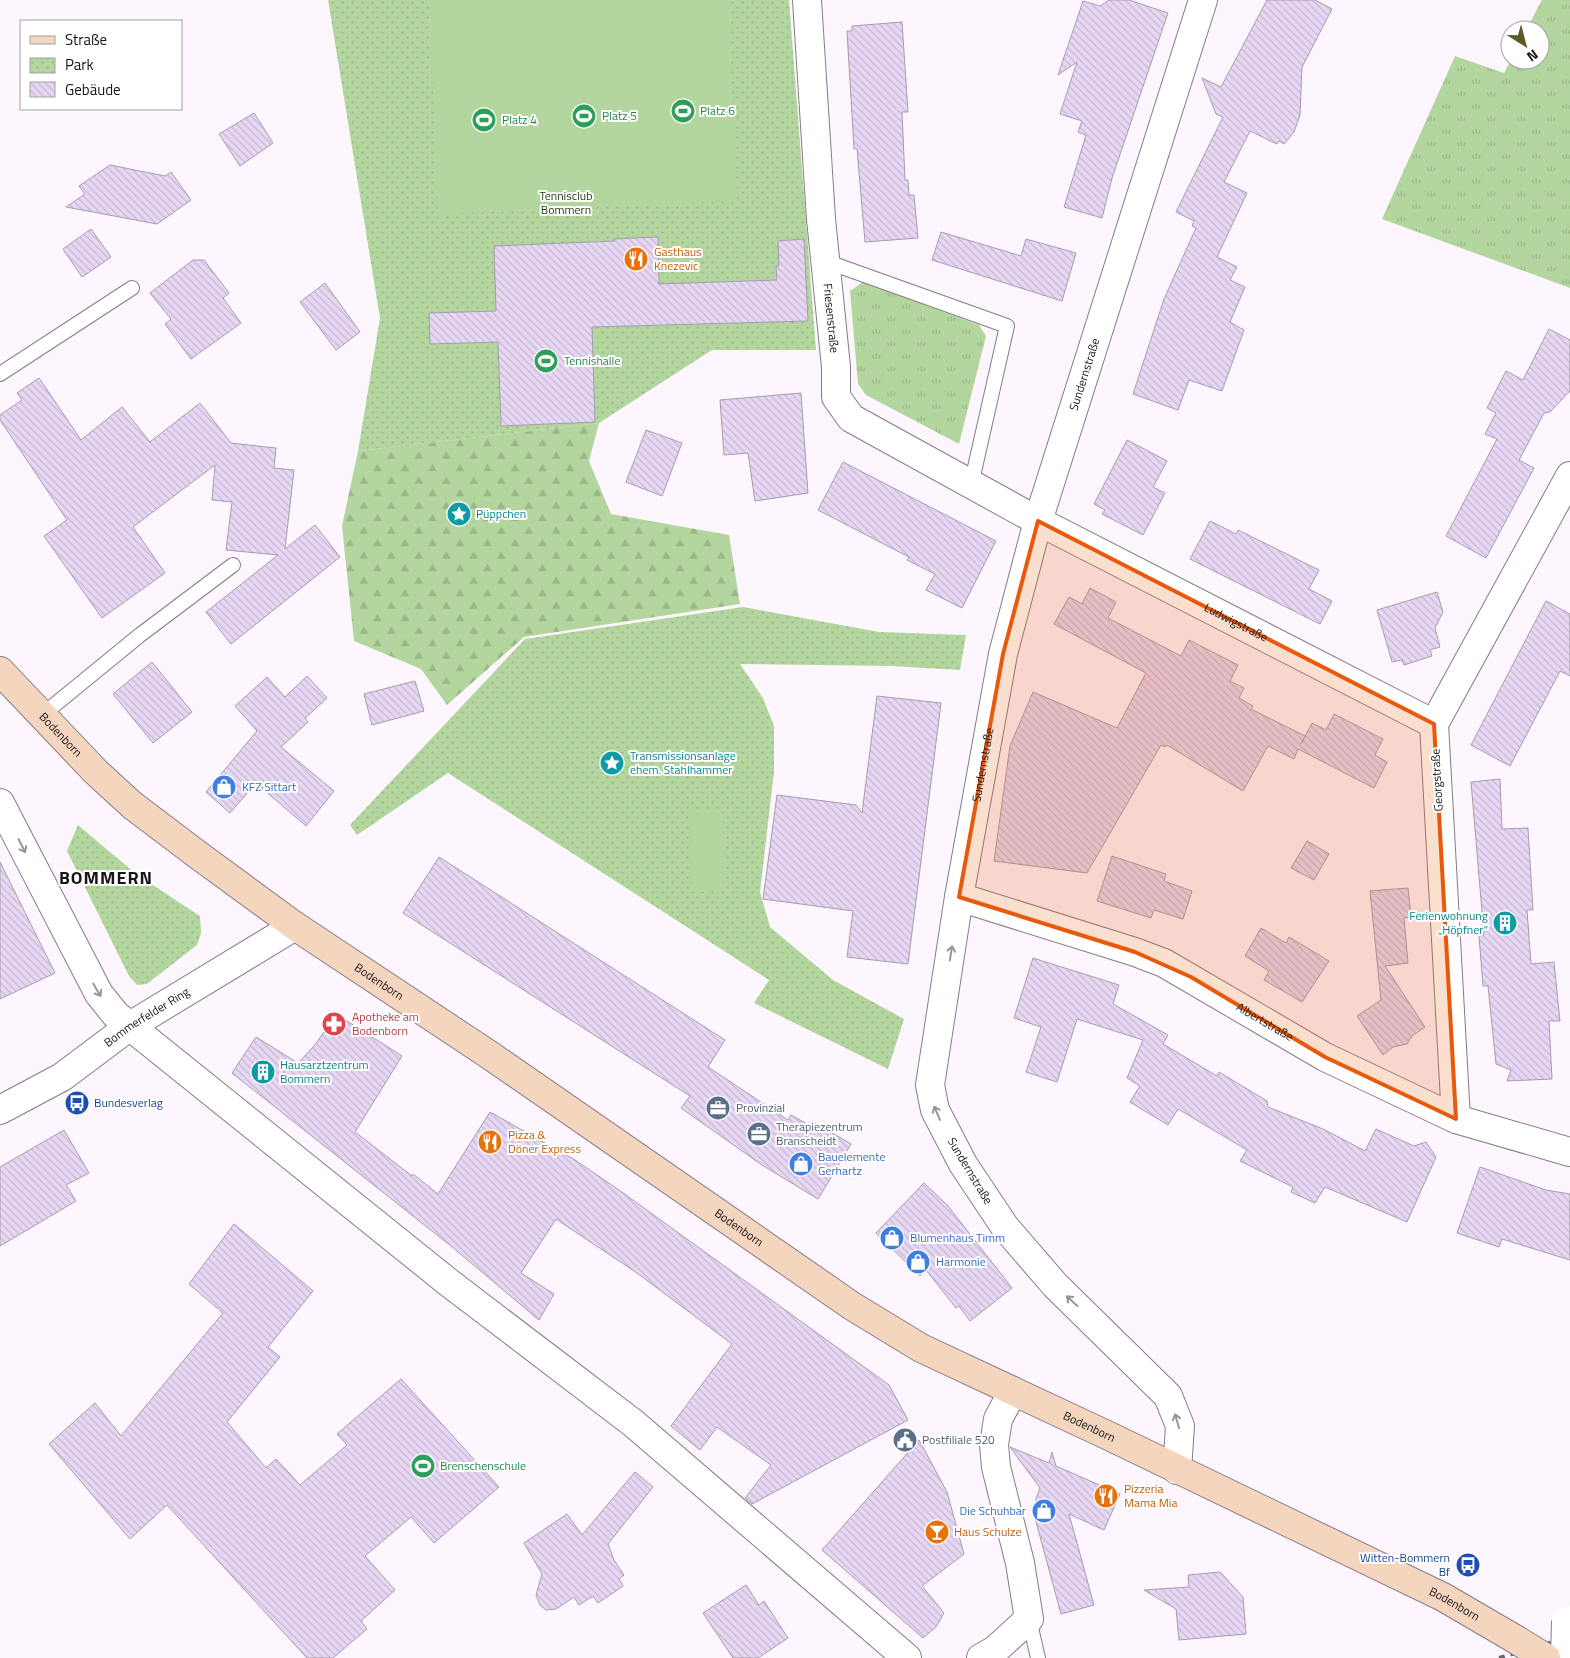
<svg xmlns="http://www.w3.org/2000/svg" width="1570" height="1658" font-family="'Titillium Web',sans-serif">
  <defs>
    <pattern id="grass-tufts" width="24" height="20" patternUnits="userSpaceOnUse" patternTransform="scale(1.25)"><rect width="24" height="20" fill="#b3d69e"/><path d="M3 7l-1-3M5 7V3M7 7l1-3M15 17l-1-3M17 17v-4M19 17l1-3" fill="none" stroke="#99b788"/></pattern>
    <pattern id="forest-firs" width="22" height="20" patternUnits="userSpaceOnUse" patternTransform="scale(1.25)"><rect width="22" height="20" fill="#b3d69e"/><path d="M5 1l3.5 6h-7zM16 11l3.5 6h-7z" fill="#99b788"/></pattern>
    <pattern id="park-dots" width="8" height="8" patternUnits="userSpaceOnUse" patternTransform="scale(1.25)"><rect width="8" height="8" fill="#b3d69e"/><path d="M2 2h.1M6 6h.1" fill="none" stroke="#99b788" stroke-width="1.8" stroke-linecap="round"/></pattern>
    <pattern id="building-back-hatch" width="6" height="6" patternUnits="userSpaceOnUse" patternTransform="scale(1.25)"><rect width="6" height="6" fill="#e7d7f4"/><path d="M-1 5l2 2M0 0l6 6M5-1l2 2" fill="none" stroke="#c6b8d1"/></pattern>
  </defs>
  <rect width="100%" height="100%" fill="#fdf6fe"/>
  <g fill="url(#grass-tufts)">
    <polygon points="1542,0 1570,0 1570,288 1382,219 1455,56 1504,73 1511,60 1540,60 1540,30 1526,30"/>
    <polygon points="863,282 979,325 986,336 959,444 866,395 858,384 850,291"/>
  </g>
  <polygon fill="url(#forest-firs)" points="599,423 589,461 611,514 729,535 740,604 524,637 447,705 421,669 354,641 342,526 358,451"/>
  <g fill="url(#park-dots)">
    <polygon points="328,0 789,0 816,350 712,350 599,423 358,451 380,318"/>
    <polygon points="743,607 879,632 966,635 960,670 892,666 740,664 763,698 774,726 774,771 760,892 770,927 833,980 904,1019 888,1069 754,1003 769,980 448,773 357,835 350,825 525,639"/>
    <polygon points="78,825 136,874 200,916 201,933 197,945 147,984 137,985 129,976 67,851"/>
  </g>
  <g fill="#b3d69e">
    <polygon points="429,0 728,0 737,201 438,214"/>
    <polygon points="722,809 727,890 692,892 688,811"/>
  </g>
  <g fill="url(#building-back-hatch)" stroke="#a69dac">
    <polygon points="1109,0 1129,0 1168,13 1112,178 1102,218 1064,207 1086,135 1078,132 1082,121 1060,114 1077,62 1058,75 1083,1 1100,6"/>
    <polygon points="1267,0 1315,0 1332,9 1302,67 1300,115 1294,132 1284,144 1279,141 1277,144 1250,131 1224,182 1247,193 1217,257 1237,267 1230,280 1245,287 1230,322 1244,330 1222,391 1189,380 1178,410 1133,394 1164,299 1196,228 1192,226 1194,221 1176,212 1223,117 1216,114 1202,78 1221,87"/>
    <polygon points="902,22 908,112 902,112 905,180 908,180 909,195 914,195 918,238 865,242 857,149 854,149 847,31 852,31 852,26"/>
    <polygon points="254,113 273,143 240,166 219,134"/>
    <polygon points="110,165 165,176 171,172 191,200 157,224 66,207 85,194 79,186"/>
    <polygon points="91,229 111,257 82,277 63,249"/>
    <polygon points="941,232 1021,256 1026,239 1076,253 1062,301 932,260"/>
    <polygon points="658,237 659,284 777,280 776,266 779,266 778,241 804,239 808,321 592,327 595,422 501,426 498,342 430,344 429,313 496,311 494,246 615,241 614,239"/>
    <polygon points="193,260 204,260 229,293 223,298 241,323 191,359 165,324 171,319 150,293"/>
    <polygon points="325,283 360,332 336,350 300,302"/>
    <polygon points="1549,329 1570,340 1570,391 1550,412 1544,413 1519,460 1534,468 1486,558 1446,536 1497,439 1485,434 1496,413 1487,408 1506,371 1523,380"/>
    <polygon points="39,378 81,440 122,407 150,442 200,403 231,443 276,448 274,468 294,470 285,549 315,525 340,557 231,644 206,612 278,555 226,550 232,502 212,500 215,465 133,527 165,573 102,618 44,536 67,520 0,420 0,415 22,400 17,393"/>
    <polygon points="801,393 808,493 755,501 748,453 724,455 720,400"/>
    <polygon points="646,430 682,443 662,496 626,482"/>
    <polygon points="1127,440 1167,461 1153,487 1165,493 1143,535 1102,514 1105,510 1094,504"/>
    <polygon points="843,462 996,541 962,608 926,590 935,574 907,560 909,557 818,510"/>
    <polygon points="1210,521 1236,534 1238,530 1319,570 1309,589 1332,601 1320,624 1190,559"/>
    <polygon points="1090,588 1116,602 1108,618 1181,656 1189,640 1238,665 1230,681 1244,688 1239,698 1253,706 1251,709 1305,736 1301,744 1312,723 1326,730 1334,714 1383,739 1375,755 1387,762 1374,788 1298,749 1294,759 1268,746 1243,791 1167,745 1165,747 1161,745 1087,873 994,861 1010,746 1033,692 1117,728 1146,673 1054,624 1069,597 1082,604"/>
    <polygon points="1437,592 1443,612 1435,628 1440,647 1430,650 1432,656 1404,665 1402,660 1392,662 1377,610"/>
    <polygon points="1546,601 1570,614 1570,676 1560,671 1510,766 1471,745"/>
    <polygon points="152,662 192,712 153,743 113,694"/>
    <polygon points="307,676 327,698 305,718 308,722 281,747 334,791 306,826 256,783 230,813 206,792 257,731 235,706 267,677 285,697"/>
    <polygon points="415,681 424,711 372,725 364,694"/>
    <polygon points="877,696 941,703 908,964 847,957 853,911 763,899 777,795 856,805 862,813"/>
    <polygon points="1500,779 1502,829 1528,828 1533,910 1527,910 1531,964 1554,962 1560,1021 1549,1021 1552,1079 1507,1081 1511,1070 1496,1064 1488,986 1483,986 1479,936 1484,935 1471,782"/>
    <polygon points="1307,841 1329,854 1314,880 1291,868"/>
    <polygon points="1112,856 1166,874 1164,881 1192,891 1183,919 1154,910 1151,918 1097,901"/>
    <polygon points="439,857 725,1040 708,1067 788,1120 791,1115 809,1125 812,1121 851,1144 818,1199 762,1165 681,1108 690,1096 403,913"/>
    <polygon points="0,862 55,973 0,999"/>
    <polygon points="1408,888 1411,917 1404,918 1408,963 1385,966 1425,1027 1412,1036 1407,1044 1393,1047 1383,1055 1357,1016 1381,1000 1370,891"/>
    <polygon points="1261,928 1286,943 1289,937 1329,961 1302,1002 1264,980 1269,971 1245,956"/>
    <polygon points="1033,958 1119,985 1113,1004 1168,1035 1163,1044 1217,1076 1219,1072 1267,1101 1268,1107 1323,1129 1365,1151 1376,1129 1414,1146 1426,1142 1436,1157 1407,1222 1325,1187 1315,1203 1291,1192 1293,1187 1240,1161 1247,1150 1178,1109 1168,1125 1130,1102 1140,1086 1127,1078 1143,1040 1077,1019 1057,1082 1026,1072 1041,1027 1014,1018"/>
    <polygon points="336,1014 402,1056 355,1132 412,1176 413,1174 438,1194 490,1112 575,1160 619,1190 889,1385 908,1420 752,1504 745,1498 771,1465 717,1427 700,1450 671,1426 732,1344 637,1273 556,1219 521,1273 554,1294 539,1320 451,1246 232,1073 256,1037 298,1063 315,1045"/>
    <polygon points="64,1130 89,1173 66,1185 76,1201 0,1246 0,1167"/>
    <polygon points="1480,1167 1546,1190 1570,1194 1570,1260 1502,1239 1499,1247 1457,1233"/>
    <polygon points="924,1183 948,1206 1012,1288 970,1321 959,1306 956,1308 926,1270 920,1276 876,1233"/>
    <polygon points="234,1224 313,1291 268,1347 280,1357 227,1422 266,1468 276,1459 300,1485 347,1445 337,1434 401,1379 499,1487 434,1543 411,1517 365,1556 395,1590 361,1621 367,1629 333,1658 307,1658 167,1505 130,1539 49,1444 95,1403 121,1436 223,1313 189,1284"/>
    <polygon points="919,1440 947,1492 964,1554 922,1586 944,1613 936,1627 923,1638 822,1550"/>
    <polygon points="1010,1447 1049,1463 1052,1452 1056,1466 1120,1494 1104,1530 1069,1514 1094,1605 1061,1614 1035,1518 1036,1499 1040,1488"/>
    <polygon points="635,1472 653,1487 608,1544 614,1560 624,1575 619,1579 623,1586 598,1603 593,1596 579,1605 574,1597 556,1609 546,1610 540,1605 536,1595 542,1574 524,1543 567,1514 582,1535"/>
    <polygon points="1220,1572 1243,1597 1246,1634 1179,1640 1176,1609 1144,1590 1189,1587 1188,1575"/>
    <polygon points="746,1585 759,1605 764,1601 788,1638 758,1658 733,1658 703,1613"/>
  </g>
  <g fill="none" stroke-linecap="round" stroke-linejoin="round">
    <defs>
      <g id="service">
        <polyline points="825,261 1007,326 971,485"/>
        <polyline points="0,374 132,288"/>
        <polyline points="41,716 140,635 233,565"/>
        <polyline points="1029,1619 1038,1658"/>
      </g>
      <g id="minor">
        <path id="s1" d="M 807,0 L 821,219 L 836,367 L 836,397 L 851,418 L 1038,521 L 1434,724"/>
        <polyline points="0,803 99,994 116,1015 448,1282 633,1423 907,1658"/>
        <path id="s2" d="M 959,897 L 1135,952 L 1164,963 L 1325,1057 L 1456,1119 L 1570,1152"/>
        <path id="s3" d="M 0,1110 L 62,1077 L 130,1026 L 295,926"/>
        <polyline points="1456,1119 1434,724 1570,476"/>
        <path id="s4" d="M 1177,1470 L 1180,1426 L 1168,1396 L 1055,1285 L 1005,1227 L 963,1164 L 935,1110 L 930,1085 L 959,897 L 1003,654 L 1038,521 L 1203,0"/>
        <polyline points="981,1658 995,1650 1029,1619 1020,1563 996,1467 994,1445 998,1419 1013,1391"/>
      </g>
      <g id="secondary">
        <path id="s5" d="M 0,671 L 96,772 L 132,805 L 198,855 L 295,926 L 488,1054 L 852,1306 L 921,1348 L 1109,1436 L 1443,1597 L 1515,1639"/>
      </g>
    </defs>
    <use href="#service" stroke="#867b88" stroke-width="16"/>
    <use href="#minor" stroke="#867b88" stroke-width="30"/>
    <use href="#secondary" stroke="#867b88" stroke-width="30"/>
    <use href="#service" stroke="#fff" stroke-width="14"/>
    <use href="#minor" stroke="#fff" stroke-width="28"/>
    <use href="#secondary" stroke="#f4d6bf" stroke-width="28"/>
    <polyline stroke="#6c666c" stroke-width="4" stroke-dasharray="6 6" stroke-linecap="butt" points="1499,1658 1570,1637"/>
    <defs>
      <polyline id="minor-bridge" points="1565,1658 1566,1621"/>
      <polyline id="secondary-bridge" points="1515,1639 1546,1658"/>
    </defs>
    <use href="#minor-bridge" stroke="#867b88" stroke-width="30" stroke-linecap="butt"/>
    <use href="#secondary-bridge" stroke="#867b88" stroke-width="30" stroke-linecap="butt"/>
    <use href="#minor-bridge" stroke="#fff" stroke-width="28"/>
    <use href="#secondary-bridge" stroke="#f4d6bf" stroke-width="28"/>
  </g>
  <defs><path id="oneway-shaft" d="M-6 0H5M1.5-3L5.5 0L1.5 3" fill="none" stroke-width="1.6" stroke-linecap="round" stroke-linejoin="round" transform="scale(1.25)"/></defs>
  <g stroke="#989698">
    <use href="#oneway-shaft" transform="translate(22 846) rotate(63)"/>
    <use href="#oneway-shaft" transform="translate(951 953) rotate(-81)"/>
    <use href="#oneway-shaft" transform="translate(97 990) rotate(60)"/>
    <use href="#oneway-shaft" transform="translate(937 1113) rotate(-113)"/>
    <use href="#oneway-shaft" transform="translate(1072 1301) rotate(-137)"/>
    <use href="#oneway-shaft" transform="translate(1177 1421) rotate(-106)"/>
  </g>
  <path fill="#e8590c" fill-opacity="0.2" stroke="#e8590c" stroke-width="4" stroke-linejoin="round" d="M 1038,521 L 1434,724 L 1456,1119 L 1325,1057 L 1191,977 L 1135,952 L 959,897 L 1003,654 Z"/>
  <defs>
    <symbol id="stadium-disc" viewBox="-11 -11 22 22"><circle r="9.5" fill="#2e9e5b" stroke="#fff"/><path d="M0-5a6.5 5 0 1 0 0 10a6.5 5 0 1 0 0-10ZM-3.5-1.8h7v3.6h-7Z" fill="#fff"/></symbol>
    <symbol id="restaurant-disc" viewBox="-11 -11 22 22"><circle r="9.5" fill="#e8710a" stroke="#fff"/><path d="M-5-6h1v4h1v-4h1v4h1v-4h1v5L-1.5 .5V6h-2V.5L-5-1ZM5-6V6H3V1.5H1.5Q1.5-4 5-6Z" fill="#fff"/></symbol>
    <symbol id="sight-disc" viewBox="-11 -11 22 22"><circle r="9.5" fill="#0f9aa8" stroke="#fff"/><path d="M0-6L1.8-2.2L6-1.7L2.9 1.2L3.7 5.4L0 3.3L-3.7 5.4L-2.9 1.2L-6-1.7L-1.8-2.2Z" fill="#fff"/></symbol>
    <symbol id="shop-disc" viewBox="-11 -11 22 22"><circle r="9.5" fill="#3f7fe0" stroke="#fff"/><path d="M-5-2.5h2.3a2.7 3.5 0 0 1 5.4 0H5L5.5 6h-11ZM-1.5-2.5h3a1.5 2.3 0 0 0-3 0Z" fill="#fff"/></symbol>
    <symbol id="building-disc" viewBox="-11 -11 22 22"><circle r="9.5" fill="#0f9aa8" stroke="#fff"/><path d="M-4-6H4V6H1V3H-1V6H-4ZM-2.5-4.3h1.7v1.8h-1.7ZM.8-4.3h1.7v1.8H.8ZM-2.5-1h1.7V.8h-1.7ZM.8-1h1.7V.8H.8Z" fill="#fff"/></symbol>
    <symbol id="pharmacy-disc" viewBox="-11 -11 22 22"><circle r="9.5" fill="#e0444e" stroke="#fff"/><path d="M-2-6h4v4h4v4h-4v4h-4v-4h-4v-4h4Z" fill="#fff"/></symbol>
    <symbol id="bus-disc" viewBox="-11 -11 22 22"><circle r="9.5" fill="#1a4fb4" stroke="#fff"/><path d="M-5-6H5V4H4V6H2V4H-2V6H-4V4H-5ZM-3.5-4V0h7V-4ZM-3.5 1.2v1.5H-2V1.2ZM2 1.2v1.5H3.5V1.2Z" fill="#fff"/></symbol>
    <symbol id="office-disc" viewBox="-11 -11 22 22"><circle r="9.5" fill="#5c6f8a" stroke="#fff"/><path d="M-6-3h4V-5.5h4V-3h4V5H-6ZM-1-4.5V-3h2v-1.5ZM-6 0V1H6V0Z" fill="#fff"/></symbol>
    <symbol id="civic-disc" viewBox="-11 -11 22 22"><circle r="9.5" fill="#5c6f8a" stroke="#fff"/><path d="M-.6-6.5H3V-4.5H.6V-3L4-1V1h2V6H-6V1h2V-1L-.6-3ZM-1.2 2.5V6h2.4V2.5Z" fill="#fff"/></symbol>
    <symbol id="bar-disc" viewBox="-11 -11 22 22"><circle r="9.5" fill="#e8710a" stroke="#fff"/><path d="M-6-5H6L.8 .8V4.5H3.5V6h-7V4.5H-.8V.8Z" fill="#fff"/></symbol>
  </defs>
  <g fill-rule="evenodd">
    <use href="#stadium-disc" x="669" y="97" width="28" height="28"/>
    <use href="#stadium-disc" x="570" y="102" width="28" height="28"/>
    <use href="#stadium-disc" x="470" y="106" width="28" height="28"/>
    <use href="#restaurant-disc" x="622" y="245" width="28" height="28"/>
    <use href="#stadium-disc" x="532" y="347" width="28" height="28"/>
    <use href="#sight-disc" x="445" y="500" width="28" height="28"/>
    <use href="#sight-disc" x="598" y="749" width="28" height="28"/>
    <use href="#shop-disc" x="210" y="773" width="28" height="28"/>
    <use href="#building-disc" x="1491" y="909" width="28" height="28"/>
    <use href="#pharmacy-disc" x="320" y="1010" width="28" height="28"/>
    <use href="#building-disc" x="249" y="1058" width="28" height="28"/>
    <use href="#bus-disc" x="63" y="1089" width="28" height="28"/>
    <use href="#office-disc" x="704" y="1094" width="28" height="28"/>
    <use href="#office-disc" x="745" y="1120" width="28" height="28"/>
    <use href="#restaurant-disc" x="476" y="1128" width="28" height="28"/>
    <use href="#shop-disc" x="787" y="1150" width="28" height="28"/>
    <use href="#shop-disc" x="878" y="1224" width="28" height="28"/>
    <use href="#shop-disc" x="904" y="1248" width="28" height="28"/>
    <use href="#civic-disc" x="891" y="1426" width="28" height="28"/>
    <use href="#stadium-disc" x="409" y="1452" width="28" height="28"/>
    <use href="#restaurant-disc" x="1092" y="1482" width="28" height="28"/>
    <use href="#shop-disc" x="1030" y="1497" width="28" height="28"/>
    <use href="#bar-disc" x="923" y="1518" width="28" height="28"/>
    <use href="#bus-disc" x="1454" y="1551" width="28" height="28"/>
  </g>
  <g text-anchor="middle" stroke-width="4" stroke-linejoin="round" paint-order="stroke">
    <g font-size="12" fill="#27864d" stroke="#fff" text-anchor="start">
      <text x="700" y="115">Platz 6</text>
      <text x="602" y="120">Platz 5</text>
      <text x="502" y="124">Platz 4</text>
      <text x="564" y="365">Tennishalle</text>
      <text x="440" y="1470">Brenschenschule</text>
    </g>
    <g font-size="12" fill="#1f3a07" stroke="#fff">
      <text x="566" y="200">Tennisclub<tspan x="566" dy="14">Bommern</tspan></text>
    </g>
    <g font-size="12" fill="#c56008" stroke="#fff" text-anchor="start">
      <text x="654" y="256">Gasthaus<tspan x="654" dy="14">Knezevic</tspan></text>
      <text x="508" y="1139">Pizza &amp;<tspan x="508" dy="14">Döner Express</tspan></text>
      <text x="1124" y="1493">Pizzeria<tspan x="1124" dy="14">Mama Mia</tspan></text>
      <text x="954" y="1536">Haus Schulze</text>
    </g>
    <g font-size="12" fill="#1a151a" stroke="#fff">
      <text dy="4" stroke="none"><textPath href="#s1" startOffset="319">Friesenstraße</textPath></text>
      <text dy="4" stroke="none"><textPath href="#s4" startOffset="1202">Sundernstraße</textPath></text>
      <text dy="4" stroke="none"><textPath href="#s1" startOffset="860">Ludwigstraße</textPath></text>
      <text dy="4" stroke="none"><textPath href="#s5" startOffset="88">Bodenborn</textPath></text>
      <text dy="4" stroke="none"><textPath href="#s4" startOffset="798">Sundernstraße</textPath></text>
      <text transform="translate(1437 780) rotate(-93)" y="4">Georgstraße</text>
      <text dy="4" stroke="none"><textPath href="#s5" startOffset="492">Bodenborn</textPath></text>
      <text dy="4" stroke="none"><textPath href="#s3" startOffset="174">Bommerfelder Ring</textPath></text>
      <text dy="4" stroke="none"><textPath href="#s2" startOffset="332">Albertstraße</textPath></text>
      <text transform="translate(970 1171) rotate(59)" y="4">Sundernstraße</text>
      <text dy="4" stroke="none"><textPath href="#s5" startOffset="928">Bodenborn</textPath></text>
      <text dy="4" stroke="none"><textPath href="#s5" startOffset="1332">Bodenborn</textPath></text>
      <text dy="4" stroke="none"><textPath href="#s5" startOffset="1738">Bodenborn</textPath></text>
    </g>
    <g font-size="12" fill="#0d838f" stroke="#fff" text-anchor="start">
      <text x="476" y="518">Püppchen</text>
      <text x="630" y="760">Transmissionsanlage<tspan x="630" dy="14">ehem. Stahlhammer</tspan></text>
      <text x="1488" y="920" text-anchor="end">Ferienwohnung<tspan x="1488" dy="14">„Höpfner“</tspan></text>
      <text x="280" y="1069">Hausarztzentrum<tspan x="280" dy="14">Bommern</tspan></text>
    </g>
    <g font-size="12" fill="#366cbe" stroke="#fff" text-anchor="start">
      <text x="242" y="791">KFZ Sittart</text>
      <text x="818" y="1161">Bauelemente<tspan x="818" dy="14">Gerhartz</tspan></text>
      <text x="910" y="1242">Blumenhaus Timm</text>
      <text x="936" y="1266">Harmonie</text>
      <text x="1026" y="1515" text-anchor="end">Die Schuhbar</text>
    </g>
    <g font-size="12" fill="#be3a42" stroke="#fff" text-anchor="start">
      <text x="352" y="1021">Apotheke am<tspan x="352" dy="14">Bodenborn</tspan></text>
    </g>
    <g font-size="12" fill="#164399" stroke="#fff" text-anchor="start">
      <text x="94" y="1107">Bundesverlag</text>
      <text x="1450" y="1562" text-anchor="end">Witten-Bommern<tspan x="1450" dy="14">Bf</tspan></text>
    </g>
    <g font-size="12" fill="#4e5e75" stroke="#fff" text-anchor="start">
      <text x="736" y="1112">Provinzial</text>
      <text x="776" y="1131">Therapiezentrum<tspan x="776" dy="14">Branscheidt</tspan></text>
      <text x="922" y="1444">Postfiliale 520</text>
    </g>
    <g font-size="18" font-weight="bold" letter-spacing="1" fill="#1a151a" stroke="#fff">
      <text x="106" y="884">BOMMERN</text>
    </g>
  </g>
  <rect x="20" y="20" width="162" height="90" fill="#ffffff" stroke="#a3a1a3"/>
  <rect x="30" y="36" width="25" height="8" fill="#f4d6bf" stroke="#a3a1a3"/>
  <text x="65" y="45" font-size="15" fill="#1a151a">Straße</text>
  <rect x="30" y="58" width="25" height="15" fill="url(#park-dots)" stroke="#a3a1a3"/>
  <text x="65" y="70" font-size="15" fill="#1a151a">Park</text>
  <rect x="30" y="82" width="25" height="15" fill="url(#building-back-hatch)" stroke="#a3a1a3"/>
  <text x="65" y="95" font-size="15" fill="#1a151a">Gebäude</text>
  <g transform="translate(1525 45) rotate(144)"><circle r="24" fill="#ffffff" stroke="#a3a1a3"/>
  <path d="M0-4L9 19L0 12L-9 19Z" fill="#5b5a27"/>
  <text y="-8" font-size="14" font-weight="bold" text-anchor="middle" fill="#1a151a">N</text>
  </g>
</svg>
